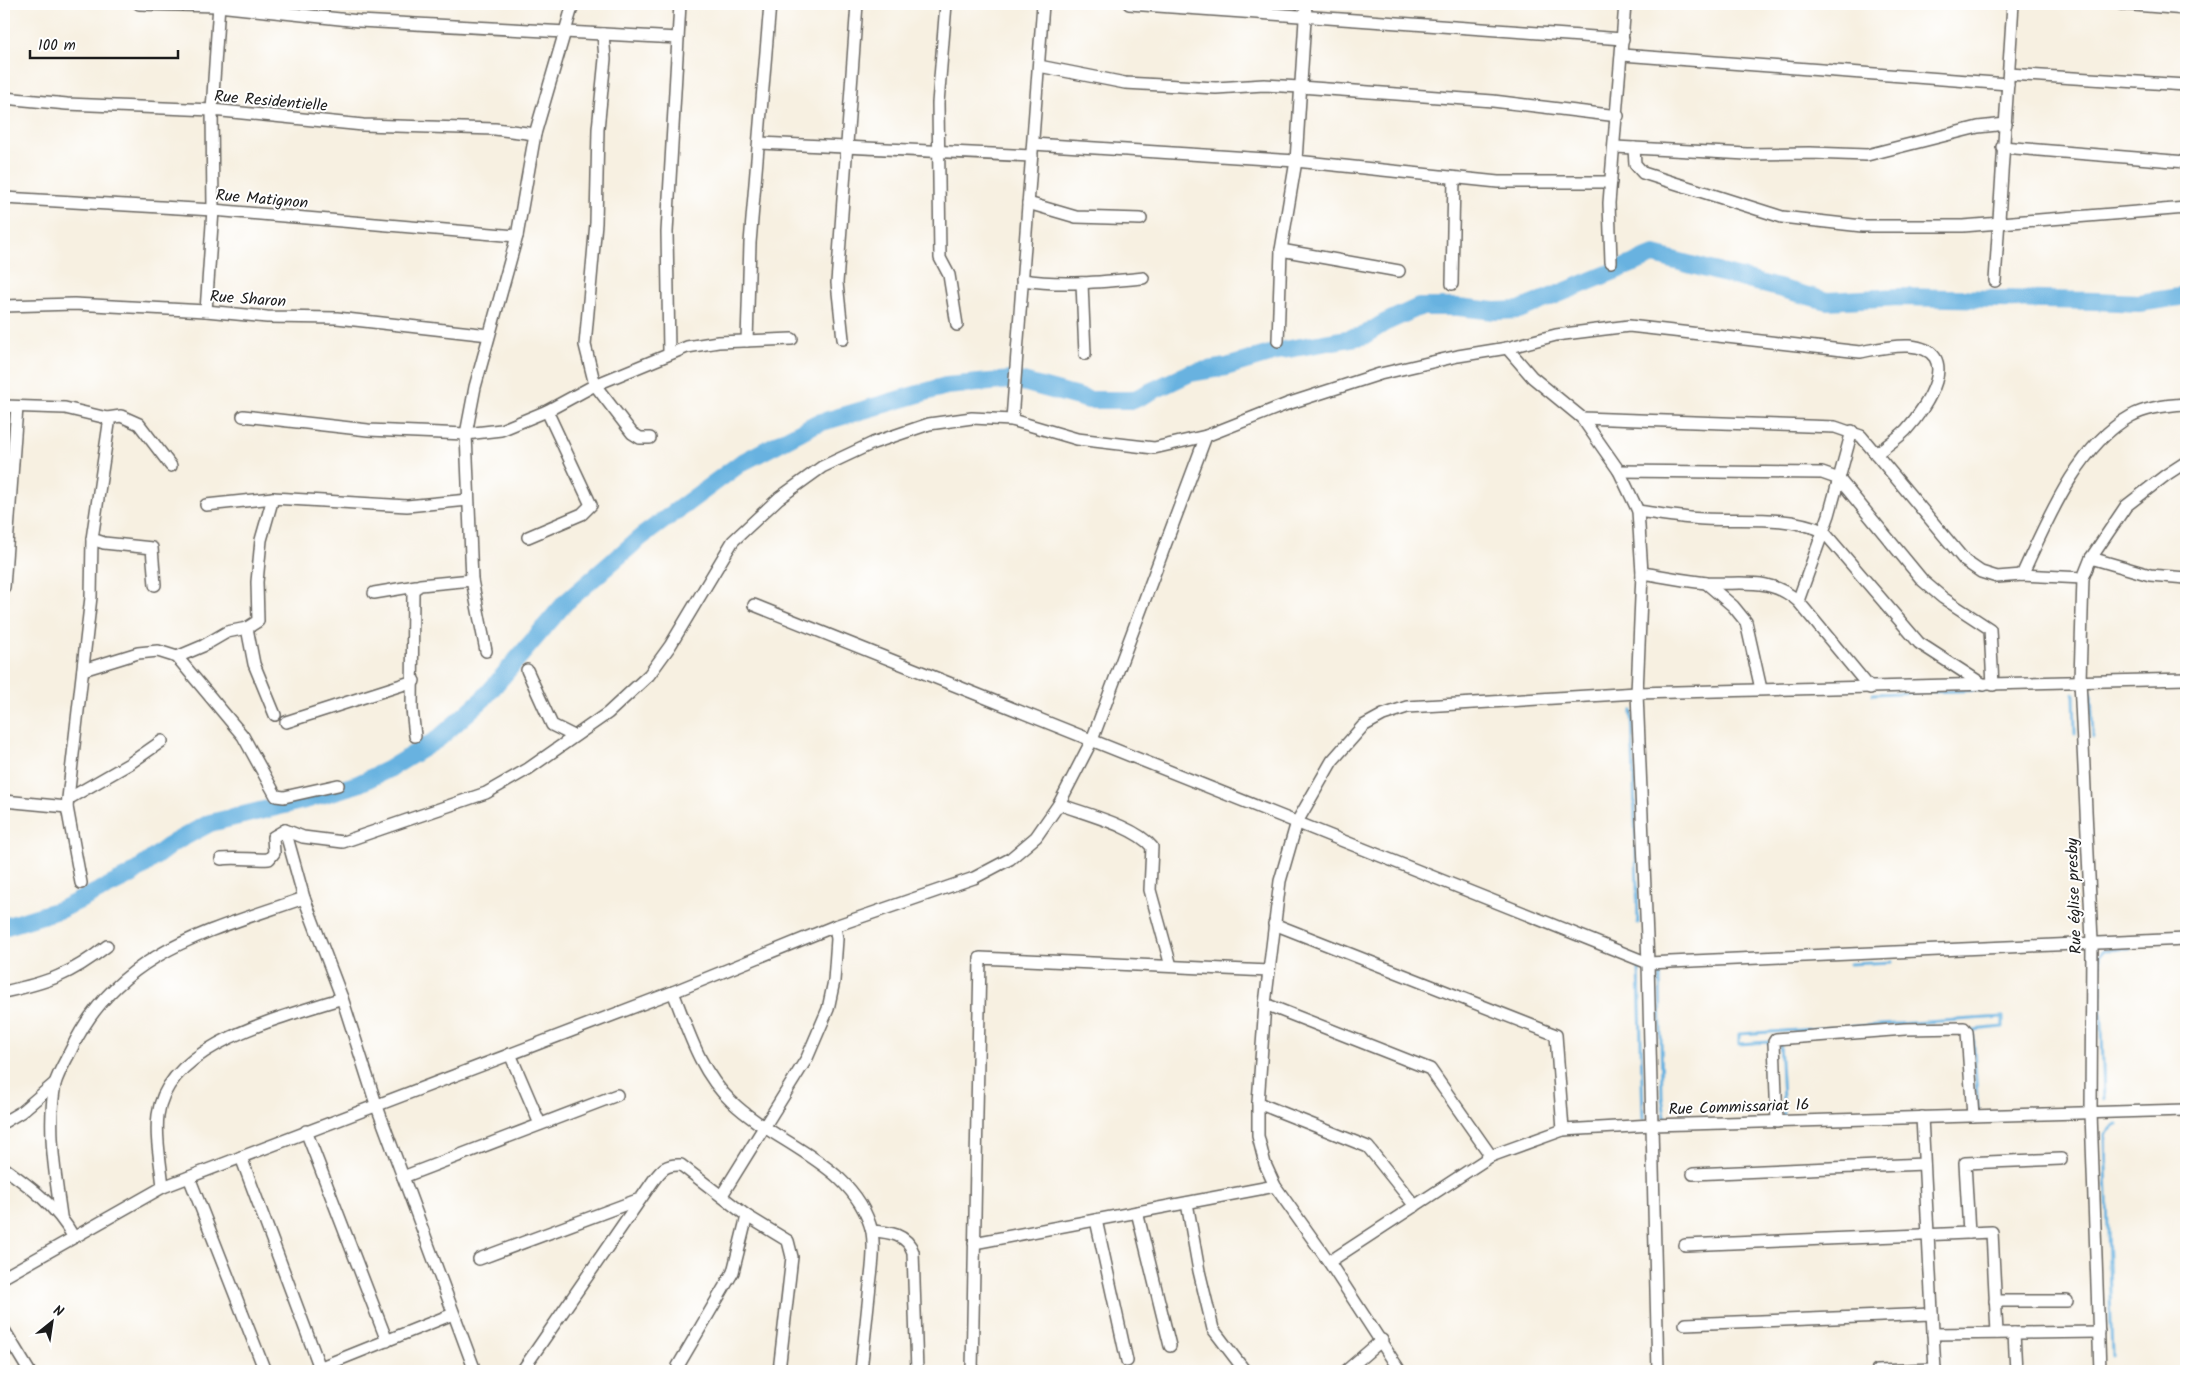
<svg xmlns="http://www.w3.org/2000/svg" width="2190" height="1375" font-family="Kalam,sans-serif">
  <rect width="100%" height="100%" fill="#fff"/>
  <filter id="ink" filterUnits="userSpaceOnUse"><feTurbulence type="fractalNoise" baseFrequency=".02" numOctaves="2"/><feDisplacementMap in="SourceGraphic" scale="10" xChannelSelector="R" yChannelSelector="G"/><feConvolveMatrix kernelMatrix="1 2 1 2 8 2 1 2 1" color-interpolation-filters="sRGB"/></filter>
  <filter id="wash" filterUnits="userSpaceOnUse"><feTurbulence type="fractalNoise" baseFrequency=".0096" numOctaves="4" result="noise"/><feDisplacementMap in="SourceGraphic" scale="20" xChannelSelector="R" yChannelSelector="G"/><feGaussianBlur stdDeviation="1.12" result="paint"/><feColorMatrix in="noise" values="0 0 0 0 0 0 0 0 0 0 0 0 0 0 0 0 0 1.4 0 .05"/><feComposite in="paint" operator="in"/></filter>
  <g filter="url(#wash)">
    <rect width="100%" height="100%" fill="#f7f0e1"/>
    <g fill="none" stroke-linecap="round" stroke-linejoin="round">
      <g stroke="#67b2e0" stroke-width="3">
        <polyline points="2091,692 2093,737"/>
        <polyline points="1873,694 1985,690"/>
        <polyline points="2074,694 2075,734"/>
        <polyline points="1632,711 1638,923"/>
        <polyline points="1849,964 1892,962"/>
        <polyline points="1639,966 1643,1119"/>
        <polyline points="1660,969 1662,1097 1666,1122"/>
        <polyline points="1849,1027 2003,1017 2003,1027 1973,1030 1978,1113"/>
        <polyline points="1780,1041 1784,1119"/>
        <polyline points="1769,1045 1769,1042 1739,1044 1739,1034 1846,1027"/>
        <polyline points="2104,1100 2100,955 2104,950 2130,949"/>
        <polyline points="2112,1356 2105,1134 2113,1126 2118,1125"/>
      </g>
      <g stroke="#67b2e0" stroke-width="18">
        <polyline points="1283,350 1363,336 1384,323 1419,307 1458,307 1495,311 1519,310 1654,255 1827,301 1898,297 2096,301 2139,303 2186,296"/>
        <polyline points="1019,381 1089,400 1133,400 1190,373 1226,367 1276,352"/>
        <polyline points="4,927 62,909 131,875 173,843 210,823 309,799 358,784 389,769 438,739 484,698 565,603 641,537 741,463 815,424 946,386 1012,380"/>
      </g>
    </g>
  </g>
  <g filter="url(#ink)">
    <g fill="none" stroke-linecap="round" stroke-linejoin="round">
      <defs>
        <g id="street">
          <polyline points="139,4 218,6 359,21 678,38"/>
          <polyline points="946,4 938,103 940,258 949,275 957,325"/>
          <polyline points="1129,4 1623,39"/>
          <polyline points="2121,4 2186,9"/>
          <polyline points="603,34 605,59 598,129 596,223 585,345 595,385 632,433 640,438 650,438"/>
          <polyline points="1622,55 2008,84"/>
          <polyline points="1039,66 1125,83 1216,88 1264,85 1300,87 1493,101 1618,116"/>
          <polyline points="2009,74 2186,85"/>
          <polyline points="4,98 67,104 212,110 363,125 495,129 535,134"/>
          <polyline points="760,143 1032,156"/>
          <polyline points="1033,144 1296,161 1498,182 1611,182"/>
          <polyline points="1615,147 1747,154 1810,153 1867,155 1978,127 2006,124"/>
          <polyline points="2002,147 2186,162"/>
          <polyline points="1634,148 1635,164 1643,173 1782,217 1862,226 1963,226 2186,208"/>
          <polyline points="4,198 213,210 517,236"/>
          <polyline points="1028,203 1076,217 1141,219"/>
          <polyline points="1281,250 1399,271"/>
          <polyline points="1611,262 1609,203 1625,4"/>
          <path d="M 1022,280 C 1062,286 1102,282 1143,278"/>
          <polyline points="1995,281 2013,4"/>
          <polyline points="1082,283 1085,354"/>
          <polyline points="1452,284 1454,178"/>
          <polyline points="4,306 74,304 206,311 267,317 337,318 489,335"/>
          <polyline points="206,311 213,210 212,110 219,4"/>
          <polyline points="843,339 837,283 857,4"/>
          <polyline points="747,341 750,243 770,4"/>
          <polyline points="1278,341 1281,250 1296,161 1306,4"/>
          <polyline points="1507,348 1532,377 1582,418 1619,471 1638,511 1642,573 1637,693 1648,963 1658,1371"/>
          <polyline points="669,352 667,232 680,4"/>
          <polyline points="4,406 65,408 107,418 121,416 139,424 171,466"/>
          <polyline points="243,416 368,430 466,434 501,430 547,411 595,385 687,347 718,342 792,339"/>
          <polyline points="1582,418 1835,427 1861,436 1965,561 1981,572 1997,577 2022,575 2083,578"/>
          <polyline points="1012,420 1043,4"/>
          <polyline points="1619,471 1822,473 1839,479 1923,581 1943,598 1990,629 1993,685"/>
          <polyline points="206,505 273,498"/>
          <path d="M 1638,511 C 1660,514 1682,518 1704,519 C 1743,521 1786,515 1823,531 L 1919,643 L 1984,685"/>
          <polyline points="528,537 582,514 591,505 547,411"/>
          <polyline points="92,539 104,543 152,548 155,585"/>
          <polyline points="2091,558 2150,575 2186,578"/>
          <path d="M 1642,573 C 1663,576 1685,581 1707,583 C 1742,585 1769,576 1798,601 L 1870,688"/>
          <path d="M 2022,575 C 2047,521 2077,446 2131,416 C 2147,407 2168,405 2186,404"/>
          <polyline points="1706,583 1733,606 1746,622 1761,689"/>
          <polyline points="4,587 17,407"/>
          <polyline points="374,593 416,586"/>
          <polyline points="1798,601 1829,515 1852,431"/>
          <polyline points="754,605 1648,963 2186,939"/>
          <polyline points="247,628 254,664 275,715"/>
          <polyline points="486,651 472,580 466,434 475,387 517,236 535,134 573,4"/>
          <polyline points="177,657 203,646 227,632 247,628 258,621 257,582 261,540 273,498 407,506 468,500"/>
          <polyline points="83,670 138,653 158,651 177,657 243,736 276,796 284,797 338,785"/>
          <polyline points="527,670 552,725 574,736"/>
          <polyline points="286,722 414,681"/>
          <polyline points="415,736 412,709 413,590 420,585 472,580"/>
          <polyline points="68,799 129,764 162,741"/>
          <polyline points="4,801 67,807"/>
          <path d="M 1059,804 C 1085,814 1135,826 1152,847 L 1150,890 L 1171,966"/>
          <polyline points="285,830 304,898 342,998 376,1104 475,1371"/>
          <path d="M 221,859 C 237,857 253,860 269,859 L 274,853 L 273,837 L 285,830 L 303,837 L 343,842 L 486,793 L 528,769 L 608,713 L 649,675 L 670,646 L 733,541 L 779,498 L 822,467 L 873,443 L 929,424 L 972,418 L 1012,420 L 1077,439 L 1154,448 L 1206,436 L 1287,404 L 1380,374 L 1458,356 L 1507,348 L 1556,335 L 1629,326 L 1860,352 C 1876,349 1892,345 1909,346 C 1965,350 1926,408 1906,430 C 1897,439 1886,446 1876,454"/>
          <polyline points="81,883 67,807 91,597 92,539 109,424 107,418"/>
          <polyline points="1274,924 1556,1035 1563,1130"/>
          <path d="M 4,992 C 49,982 70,975 107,946"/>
          <path d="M 673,992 C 688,1030 700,1072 731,1101 C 776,1145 856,1164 872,1232 C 875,1249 872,1268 870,1285 C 867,1314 864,1342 861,1371"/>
          <polyline points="1265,1004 1430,1069 1491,1156"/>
          <polyline points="510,1054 540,1124"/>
          <polyline points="1258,1103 1368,1147 1415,1206"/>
          <polyline points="1922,1117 1935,1371"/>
          <polyline points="4,1122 21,1112 55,1083"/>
          <polyline points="1777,1122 1774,1042 1776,1039 1905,1029 1964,1028 1967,1032 1973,1116"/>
          <polyline points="306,1131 387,1341"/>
          <polyline points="241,1157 320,1368"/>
          <path d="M 4,1168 C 32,1188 56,1206 73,1236"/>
          <polyline points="1693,1174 1924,1164"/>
          <polyline points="189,1177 265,1371"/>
          <polyline points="403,1177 617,1095"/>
          <path d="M 163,1187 C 161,1164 155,1138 158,1115 C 167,1043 285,1017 342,998"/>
          <polyline points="722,1195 807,1058 828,1009 834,981 837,939 835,926"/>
          <polyline points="1187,1203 1199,1271 1213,1329 1245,1371"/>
          <polyline points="1137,1212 1170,1346"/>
          <path d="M 61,1216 C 55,1173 47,1128 55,1084 C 58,1073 66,1060 71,1050 C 117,951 210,931 304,898"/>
          <polyline points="1096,1220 1127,1361"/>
          <path d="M 872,1231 C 889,1232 907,1234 913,1252 L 917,1371"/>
          <polyline points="1969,1233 1965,1163 2061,1159"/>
          <polyline points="974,1243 1275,1186"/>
          <polyline points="1685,1245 1992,1232 1997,1333"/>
          <polyline points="479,1259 640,1199"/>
          <polyline points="1329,1262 1491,1156 1563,1130 1652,1125 2186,1110"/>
          <polyline points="4,1277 163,1187 673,992 835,926 974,878 1010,859 1036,837 1059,804 1092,740 1206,436"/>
          <polyline points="1995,1301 2067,1301"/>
          <polyline points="1685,1324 1932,1314"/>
          <polyline points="4,1330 29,1371"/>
          <polyline points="2014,1333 2016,1371"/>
          <polyline points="1933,1334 2099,1332"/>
          <polyline points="678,1366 733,1272 747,1216"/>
          <polyline points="311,1371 453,1314"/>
          <path d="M 522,1371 L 653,1181 C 662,1169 666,1164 681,1165 L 747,1216 L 788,1241 L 792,1257 L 779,1371"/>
          <polyline points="972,1371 980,958 1269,971"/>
          <polyline points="1346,1371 1382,1340"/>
          <polyline points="1400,1371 1329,1262 1275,1186 1265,1164 1258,1136 1258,1103 1265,1004 1280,881 1297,822 1332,761 1363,726 1383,715 1407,707 1637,693 2186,679"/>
          <polyline points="1877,1371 1935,1369"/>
          <polyline points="2100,1371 2091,1113 2092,941 2080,680 2083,578 2091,558 2126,506 2166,475 2186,462"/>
        </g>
      </defs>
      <use href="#street" stroke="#696661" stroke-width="14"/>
      <use href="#street" stroke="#fff" stroke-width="11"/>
    </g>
  </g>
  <g text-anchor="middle" stroke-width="4" stroke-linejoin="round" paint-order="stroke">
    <g font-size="16" fill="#1c1c1c" stroke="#fff">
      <text transform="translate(271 100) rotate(5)" y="6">Rue Residentielle</text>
      <text transform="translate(262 198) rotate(5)" y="6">Rue Matignon</text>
      <text transform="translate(248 298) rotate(4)" y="6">Rue Sharon</text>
      <text transform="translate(2073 896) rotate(-92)" y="6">Rue église presby</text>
      <text transform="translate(1739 1106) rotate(-2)" y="6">Rue Commissariat 16</text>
    </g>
  </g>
  <rect width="2190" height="1375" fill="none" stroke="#fff" stroke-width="20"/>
  <g transform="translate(52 1322) rotate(30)" stroke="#ffffff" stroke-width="4" paint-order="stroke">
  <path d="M0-4L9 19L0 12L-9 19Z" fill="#1c1c1c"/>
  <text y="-8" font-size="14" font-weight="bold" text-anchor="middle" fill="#1c1c1c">N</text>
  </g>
  <path d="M30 50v8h148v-8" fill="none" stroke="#1c1c1c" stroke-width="2.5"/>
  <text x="38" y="50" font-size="15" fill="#1c1c1c" stroke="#ffffff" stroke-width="4" paint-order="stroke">100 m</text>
</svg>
